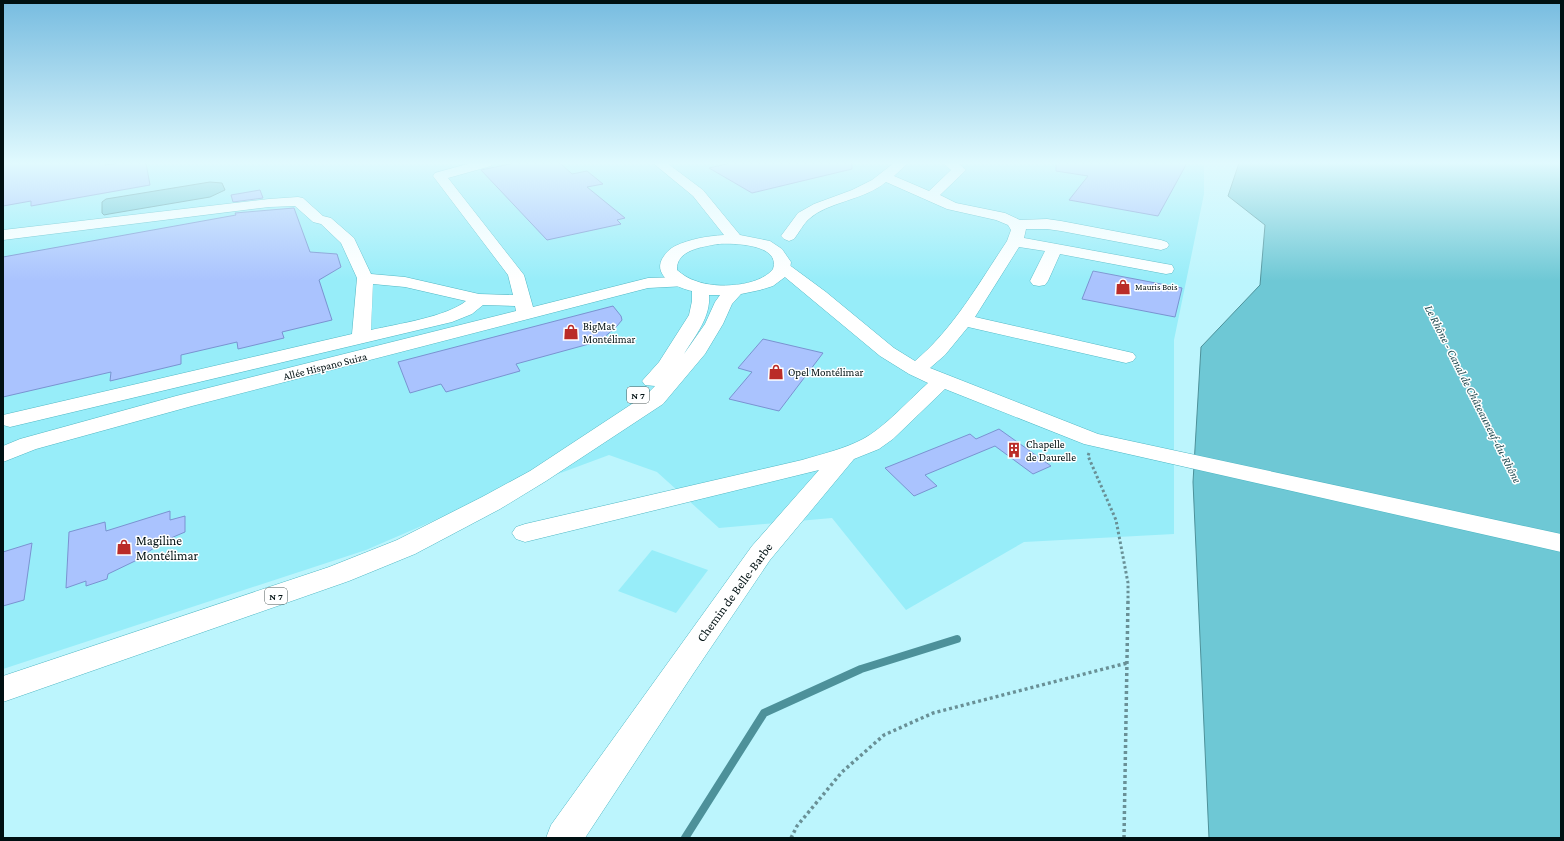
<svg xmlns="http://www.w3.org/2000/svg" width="1564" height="841" font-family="'Crimson Pro',serif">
  <rect width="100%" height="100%" fill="#bcf5fd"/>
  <g fill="#97edf9">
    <polygon points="3,163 1204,163 1204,194 1174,340 1174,534 1024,542 906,610 832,518 719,528 657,472 609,455 447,515 366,550 3,669"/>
    <polygon points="652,550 708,570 676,613 618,591"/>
  </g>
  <g fill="#6ec8d5" stroke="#4d919a">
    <polygon points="1239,163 1561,163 1561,838 1209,838 1193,482 1201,347 1260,285 1265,225 1228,196"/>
    <polygon points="210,182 222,183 225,190 210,197 109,214 104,215 102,213 102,202 106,199"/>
  </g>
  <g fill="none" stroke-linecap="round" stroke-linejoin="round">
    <polyline stroke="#4d919a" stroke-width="8" points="685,838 764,713 861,669 957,639"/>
  </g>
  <g fill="#aac3fe" stroke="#7a93d1">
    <polygon points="3,163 105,163 105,165 119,163 146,163 150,185 31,206 31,201 3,206"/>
    <polygon points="515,163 560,163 572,174 587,171 603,184 587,187 625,218 617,220 621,224 547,240 481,170"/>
    <polygon points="731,163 852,163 852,169 752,193 709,168"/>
    <polygon points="1056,163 1187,163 1158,216 1069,200 1088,176 1056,171"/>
    <polygon points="260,190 263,198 233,202 231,195"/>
    <polygon points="294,208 310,252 337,254 341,267 319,280 332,320 282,332 284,338 238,349 237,342 181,355 181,364 110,381 111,372 3,397 3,257 236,215 235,213"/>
    <polygon points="1093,271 1182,288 1175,317 1082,299"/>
    <polygon points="613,306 621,316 622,320 617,326 600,341 516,364 520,371 446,392 441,384 410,393 398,362"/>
    <polygon points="763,339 823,353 779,411 729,399 752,372 738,368"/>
    <polygon points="999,429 1051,466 1033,474 995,446 925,475 937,486 914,496 885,468 970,434 976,439"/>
    <polygon points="170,511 170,520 185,516 185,532 164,541 135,561 108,574 107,579 86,586 86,581 66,588 69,532 105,522 106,531"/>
    <polygon points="32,543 24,600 3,606 3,552"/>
  </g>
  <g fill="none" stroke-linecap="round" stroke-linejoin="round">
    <defs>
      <g id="minor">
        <path d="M 471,163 L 492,163 L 491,166 L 448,178 L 524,275 L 533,307 L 648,278 L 680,277 L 686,278 L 689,282 L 686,286 L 648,288 L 192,406 L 36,449 L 3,462 L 3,446 L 20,439 L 176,396 L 516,311 L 515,306 L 483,305 L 472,314 L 452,322 L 10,427 L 3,425 L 3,415 L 352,334 L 357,278 L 341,243 L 321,224 L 313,222 L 295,206 L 269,207 L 3,240 L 3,230 L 269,199 L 298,197 L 303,198 L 323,216 L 331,218 L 354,238 L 371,274 L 405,277 L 479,294 L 513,295 L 508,275 L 433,176 L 435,173 ZM 373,284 L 405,287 L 466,301 C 446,317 397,324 371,330 Z"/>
        <path d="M 894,163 L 908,163 L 894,176 L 929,191 L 951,170 L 943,163 L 958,163 L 966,170 L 940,195 L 956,203 L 1005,213 L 1020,220 L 1047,219 L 1061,221 L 1161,240 L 1167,242 L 1169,245 L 1167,248 L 1161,250 L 1061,231 L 1047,229 L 1026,229 L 1024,238 L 1166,264 L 1172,265 L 1174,269 L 1172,273 L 1166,274 L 1060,254 L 1048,281 L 1045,285 L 1039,286 L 1033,285 L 1030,281 L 1045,251 L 1019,247 L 975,317 L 1133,353 L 1136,357 L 1133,361 L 1126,363 L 968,327 L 945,355 L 930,368 L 1098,434 L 1561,534 L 1561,552 L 1084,444 L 945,389 L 893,439 L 879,449 L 854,459 L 770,560 L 693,674 L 585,838 L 546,838 L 551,825 L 752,546 L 819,470 L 525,542 L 516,539 L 512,533 L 516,527 L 525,524 L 802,460 C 822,454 844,449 863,439 C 884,428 910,399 928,383 L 909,374 L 880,356 L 774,268 L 776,264 L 782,263 L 788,264 L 826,292 L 894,348 L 915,361 C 954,328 979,283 1007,241 L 1011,230 L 1008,225 L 996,220 L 947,209 L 886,182 C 865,200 827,202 809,219 C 803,224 799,233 794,239 L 789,241 L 784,239 L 781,236 L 798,213 L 814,204 L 852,190 L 872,180 Z"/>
      </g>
      <path id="major" d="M 653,163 L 667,163 L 703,190 L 740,235 L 770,241 L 782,249 L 791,262 L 790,269 L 785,277 L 773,286 L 760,290 L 741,294 L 732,304 L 723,324 L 705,354 L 663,404 L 546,481 L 500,509 L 415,554 L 349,581 L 3,702 L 3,676 L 329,567 L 397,540 L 482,497 L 530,471 L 647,394 L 655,386 L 645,385 L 642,381 L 659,362 L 689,315 L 692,301 L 692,291 C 678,288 653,277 662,259 C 665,254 669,249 675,246 C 690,239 707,236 724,235 L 693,196 ZM 718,244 C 733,243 781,244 773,269 C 759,287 716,289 696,281 C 689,279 683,275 677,270 C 676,250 702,247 718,244 ZM 709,295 L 720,295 L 715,302 L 705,324 L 684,354 C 695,336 711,317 709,295 Z"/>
    </defs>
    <use href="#minor" stroke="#50b7c4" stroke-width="1"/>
    <use href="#major" stroke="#50b7c4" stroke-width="1"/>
    <polyline stroke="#699096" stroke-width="3" stroke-dasharray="2.5 2.5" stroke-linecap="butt" points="1089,453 1088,456 1116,520 1128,583 1128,601"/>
    <g stroke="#699096" stroke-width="3.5" stroke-dasharray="3 3" stroke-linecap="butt">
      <polyline points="791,838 797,826 842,772 884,735 933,713 1127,663"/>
      <polyline points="1124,838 1128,600"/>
    </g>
    <use href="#minor" fill="#fff" fill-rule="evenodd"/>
    <use href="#major" fill="#fff" fill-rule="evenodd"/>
  </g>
  <linearGradient id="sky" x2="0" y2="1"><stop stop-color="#77bce0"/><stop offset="0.58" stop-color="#e1fafe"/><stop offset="1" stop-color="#e1fafe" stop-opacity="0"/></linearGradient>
  <rect width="1564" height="281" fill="url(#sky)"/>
  <defs>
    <symbol id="shop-bare" viewBox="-9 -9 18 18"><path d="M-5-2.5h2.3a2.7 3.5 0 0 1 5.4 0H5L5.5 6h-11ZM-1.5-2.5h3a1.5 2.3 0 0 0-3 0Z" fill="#ba2c28" stroke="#fff" stroke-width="2.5" paint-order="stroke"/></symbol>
    <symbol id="building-bare" viewBox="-9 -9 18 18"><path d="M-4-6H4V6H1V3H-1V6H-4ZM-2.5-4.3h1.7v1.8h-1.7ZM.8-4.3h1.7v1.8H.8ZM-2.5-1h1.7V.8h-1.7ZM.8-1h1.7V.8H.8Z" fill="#ba2c28" stroke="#fff" stroke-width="2.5" paint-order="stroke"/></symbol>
  </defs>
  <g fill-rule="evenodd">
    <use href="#shop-bare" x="1112" y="276" width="22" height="22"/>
    <use href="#shop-bare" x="560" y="321" width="22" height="22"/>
    <use href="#shop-bare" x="765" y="361" width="22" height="22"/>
    <use href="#building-bare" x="1003" y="439" width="22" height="22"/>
    <use href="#shop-bare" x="113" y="536" width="22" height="22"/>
  </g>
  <g text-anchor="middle" stroke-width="3" stroke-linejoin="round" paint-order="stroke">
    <g font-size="9" fill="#001012" stroke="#fff" text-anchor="start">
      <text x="1135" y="290">Mauris Bois</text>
    </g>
    <g fill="#fff" stroke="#4c5859" stroke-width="1">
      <rect x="627" y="387" width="22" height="16" rx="3"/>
      <rect x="265" y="588" width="22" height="16" rx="3"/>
    </g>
    <g font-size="10" font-weight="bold" fill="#001012">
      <text x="638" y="399">N 7</text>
      <text x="276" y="600">N 7</text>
    </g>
    <g font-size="11" fill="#001012" stroke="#fff" text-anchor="start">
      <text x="583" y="330">BigMat<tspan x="583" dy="13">Montélimar</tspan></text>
      <text x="788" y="376">Opel Montélimar</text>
      <text x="1026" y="448">Chapelle<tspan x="1026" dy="13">de Daurelle</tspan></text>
    </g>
    <g font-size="11" fill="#001012" stroke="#fff">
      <text transform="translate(325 366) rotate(-14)" y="4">Allée Hispano Suiza</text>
    </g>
    <g font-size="12" font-style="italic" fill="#254e54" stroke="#fff">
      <text transform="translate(1473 394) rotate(63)" y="4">Le Rhône - Canal de Châteauneuf-du-Rhône</text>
    </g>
    <g font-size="13" fill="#001012" stroke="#fff" text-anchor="start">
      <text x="136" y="545">Magiline<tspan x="136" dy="15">Montélimar</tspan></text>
    </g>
    <g font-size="13" fill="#001012" stroke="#fff">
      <text transform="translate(734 592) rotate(-54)" y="5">Chemin de Belle-Barbe</text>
    </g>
  </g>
  <rect width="1564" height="841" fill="none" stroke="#001012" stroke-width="8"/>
</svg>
